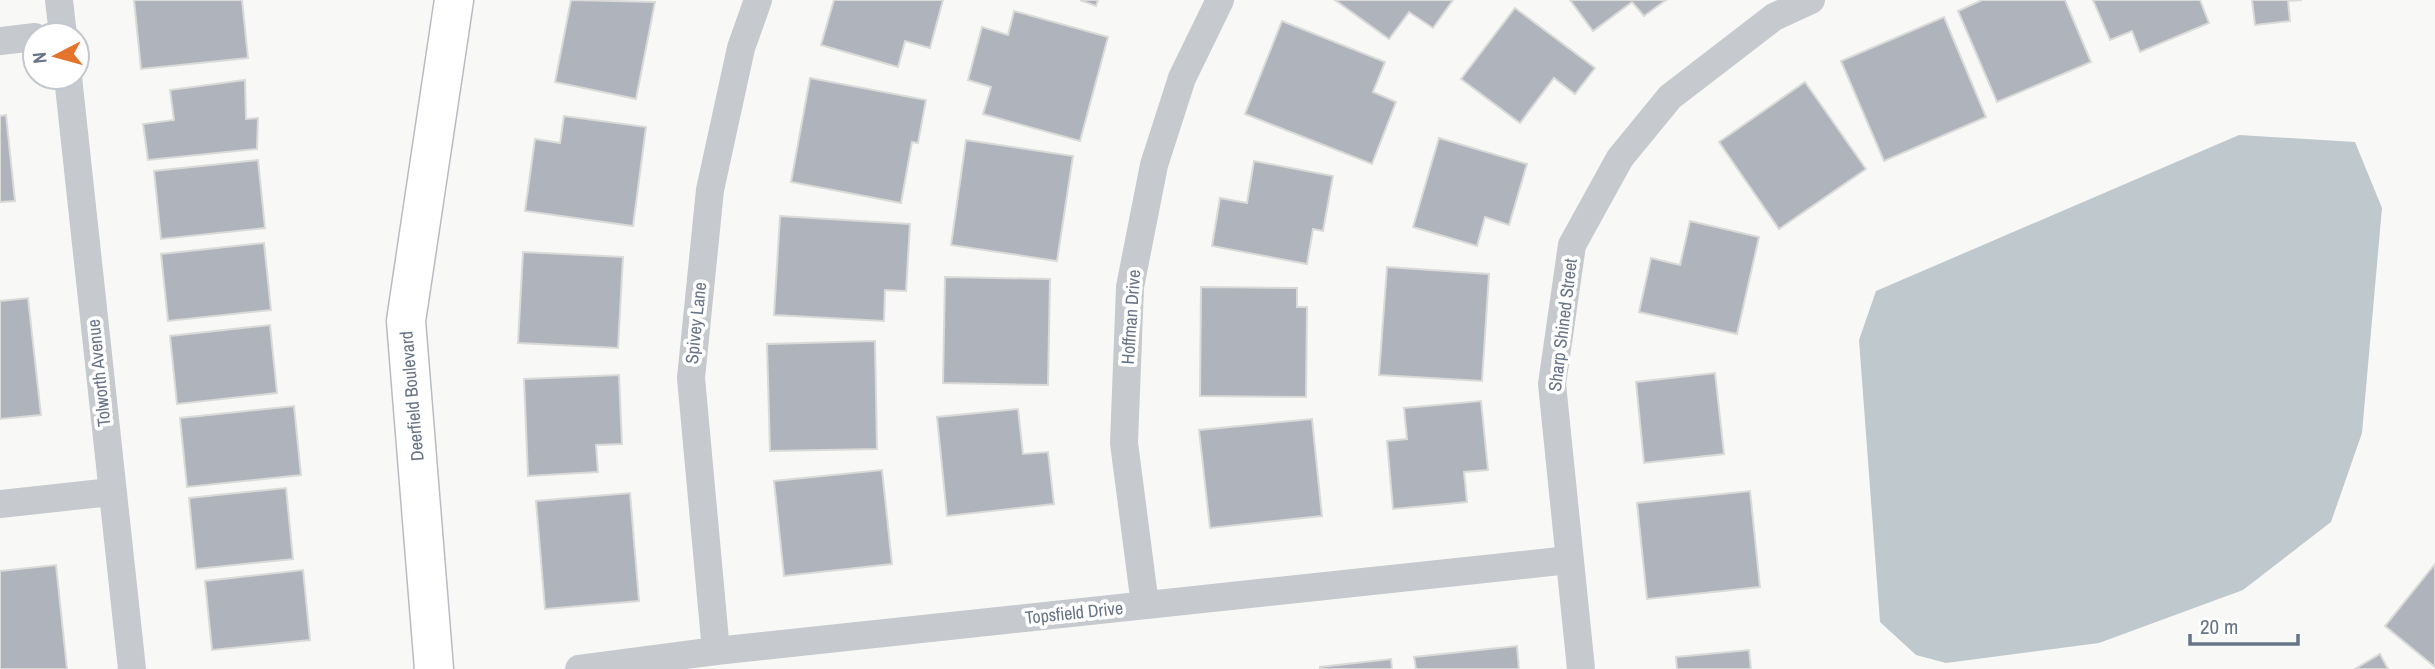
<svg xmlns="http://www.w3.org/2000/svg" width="2435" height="669" font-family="'Archivo Narrow',sans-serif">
  <rect width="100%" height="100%" fill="#f8f9f6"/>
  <polygon fill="#bfc8cd" points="2239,135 2355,142 2382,208 2362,433 2331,522 2243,590 2099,643 1946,663 1916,655 1880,622 1859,340 1876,291"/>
  <g fill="#afb4bc" stroke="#dadad8" stroke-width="2">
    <polygon points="134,0 242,0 248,58 141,69"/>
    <polygon points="571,0 655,2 636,99 555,82"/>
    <polygon points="834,0 943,0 930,48 905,41 898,67 821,45"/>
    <polygon points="1080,0 1098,0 1096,6"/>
    <polygon points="1335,0 1453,0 1433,28 1409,12 1389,39"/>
    <polygon points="1570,0 1666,0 1644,16 1632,2 1593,31"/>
    <polygon points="1982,0 2065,0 2091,62 1997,102 1958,11"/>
    <polygon points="2093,0 2200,0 2209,23 2140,52 2132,31 2110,40"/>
    <polygon points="2252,0 2302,0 2288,1 2290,21 2255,25"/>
    <polygon points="1515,8 1595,68 1575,94 1554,78 1520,123 1461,79"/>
    <polygon points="1014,11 1108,37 1080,141 983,114 991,87 968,80 982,27 1008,35"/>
    <polygon points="1944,17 1986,117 1884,161 1841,61"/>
    <polygon points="1282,21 1385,62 1373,92 1396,102 1372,164 1245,114"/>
    <polygon points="810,78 926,100 918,143 912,142 901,203 791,182"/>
    <polygon points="245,80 246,119 258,118 257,149 148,160 143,124 174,120 170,90"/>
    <polygon points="1805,82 1866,169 1779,229 1719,142"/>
    <polygon points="6,115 15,201 0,202 0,116"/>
    <polygon points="564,116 646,127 633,226 525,211 535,139 560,143"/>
    <polygon points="1439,138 1527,164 1509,225 1485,217 1477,246 1413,227"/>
    <polygon points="966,140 1073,156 1057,261 951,245"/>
    <polygon points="258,160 265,228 161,239 154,171"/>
    <polygon points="1254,161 1333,176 1323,231 1313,229 1307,264 1212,246 1220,198 1247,203"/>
    <polygon points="780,216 910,224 906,291 885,290 884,321 774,315"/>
    <polygon points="1690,221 1759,237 1737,334 1639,312 1651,258 1680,265"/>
    <polygon points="264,243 271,310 168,321 161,254"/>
    <polygon points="523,252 623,257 618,348 518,343"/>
    <polygon points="1387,267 1489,274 1482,381 1379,375"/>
    <polygon points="945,277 1050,279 1048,385 943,383"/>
    <polygon points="1201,287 1297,288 1297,307 1307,307 1306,397 1200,396"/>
    <polygon points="28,298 41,415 0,419 0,301"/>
    <polygon points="270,325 277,393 177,404 170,336"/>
    <polygon points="875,341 877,449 770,451 767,344"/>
    <polygon points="1715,373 1724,454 1644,463 1636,382"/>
    <polygon points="619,375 622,444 596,445 598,472 528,476 524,379"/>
    <polygon points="1481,401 1488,470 1464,472 1467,502 1393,509 1387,441 1407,439 1404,408"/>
    <polygon points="294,406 301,475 187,487 180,418"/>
    <polygon points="1018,409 1023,454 1048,452 1054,504 947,516 937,417"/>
    <polygon points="1312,419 1322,516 1210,528 1199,430"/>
    <polygon points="882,470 892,564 784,576 774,481"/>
    <polygon points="286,488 293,559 196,569 189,498"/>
    <polygon points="1750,491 1760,587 1647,599 1637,503"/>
    <polygon points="630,493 639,601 545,609 536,501"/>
    <polygon points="2435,564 2435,667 2385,626"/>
    <polygon points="56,565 67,669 0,669 0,571"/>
    <polygon points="303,570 310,640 212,650 205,581"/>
    <polygon points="1517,646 1519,669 1416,669 1414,657"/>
    <polygon points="1749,650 1751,669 1677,669 1676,657"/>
    <polygon points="2380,654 2388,669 2355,669"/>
    <polygon points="1391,659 1392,669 1320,669 1320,667"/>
  </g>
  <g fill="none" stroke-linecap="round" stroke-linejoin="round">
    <defs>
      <polyline id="secondary" points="434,669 406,321 454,0"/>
    </defs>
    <use href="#secondary" stroke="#b8bcc2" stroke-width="41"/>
    <g stroke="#c6c9cd" stroke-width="28">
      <polyline points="59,0 63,35"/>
      <polyline points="0,41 35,37"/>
      <polyline points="68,77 132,669"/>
      <polyline points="0,504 111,492"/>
      <polyline points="1145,605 1124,443 1130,287 1154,165 1182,78 1220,0"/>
      <polyline points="716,651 691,378 710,190 741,48 758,0"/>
      <polyline points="579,669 716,651 1569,560"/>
      <polyline points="1581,669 1552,384 1572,245 1620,158 1670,97 1774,17 1811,0"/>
    </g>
    <use href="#secondary" stroke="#fff" stroke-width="38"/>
  </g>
  <g text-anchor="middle" stroke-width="7" stroke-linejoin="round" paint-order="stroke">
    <g font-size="18" fill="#687487" stroke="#fff">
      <text transform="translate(1131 317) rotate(-86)" y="6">Hoffman Drive</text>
      <text transform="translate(696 323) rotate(-84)" y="6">Spivey Lane</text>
      <text transform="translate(1563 325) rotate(-83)" y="6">Sharp Shined Street</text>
      <text transform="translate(99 373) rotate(-96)" y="6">Tolworth Avenue</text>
      <text transform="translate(412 396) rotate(-95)" y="6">Deerfield Boulevard</text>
      <text transform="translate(1074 613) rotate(-6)" y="6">Topsfield Drive</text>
    </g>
  </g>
  <g transform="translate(56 56) rotate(264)"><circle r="33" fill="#ffffff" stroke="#c3c7cf" stroke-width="2"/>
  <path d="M0-5L12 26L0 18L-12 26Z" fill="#e4732b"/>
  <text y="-10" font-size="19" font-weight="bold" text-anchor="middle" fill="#687487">N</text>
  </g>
  <path d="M2190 634v10h108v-10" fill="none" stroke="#687487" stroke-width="3.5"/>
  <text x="2200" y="634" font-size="21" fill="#687487" stroke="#ffffff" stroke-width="5" paint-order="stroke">20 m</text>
</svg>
